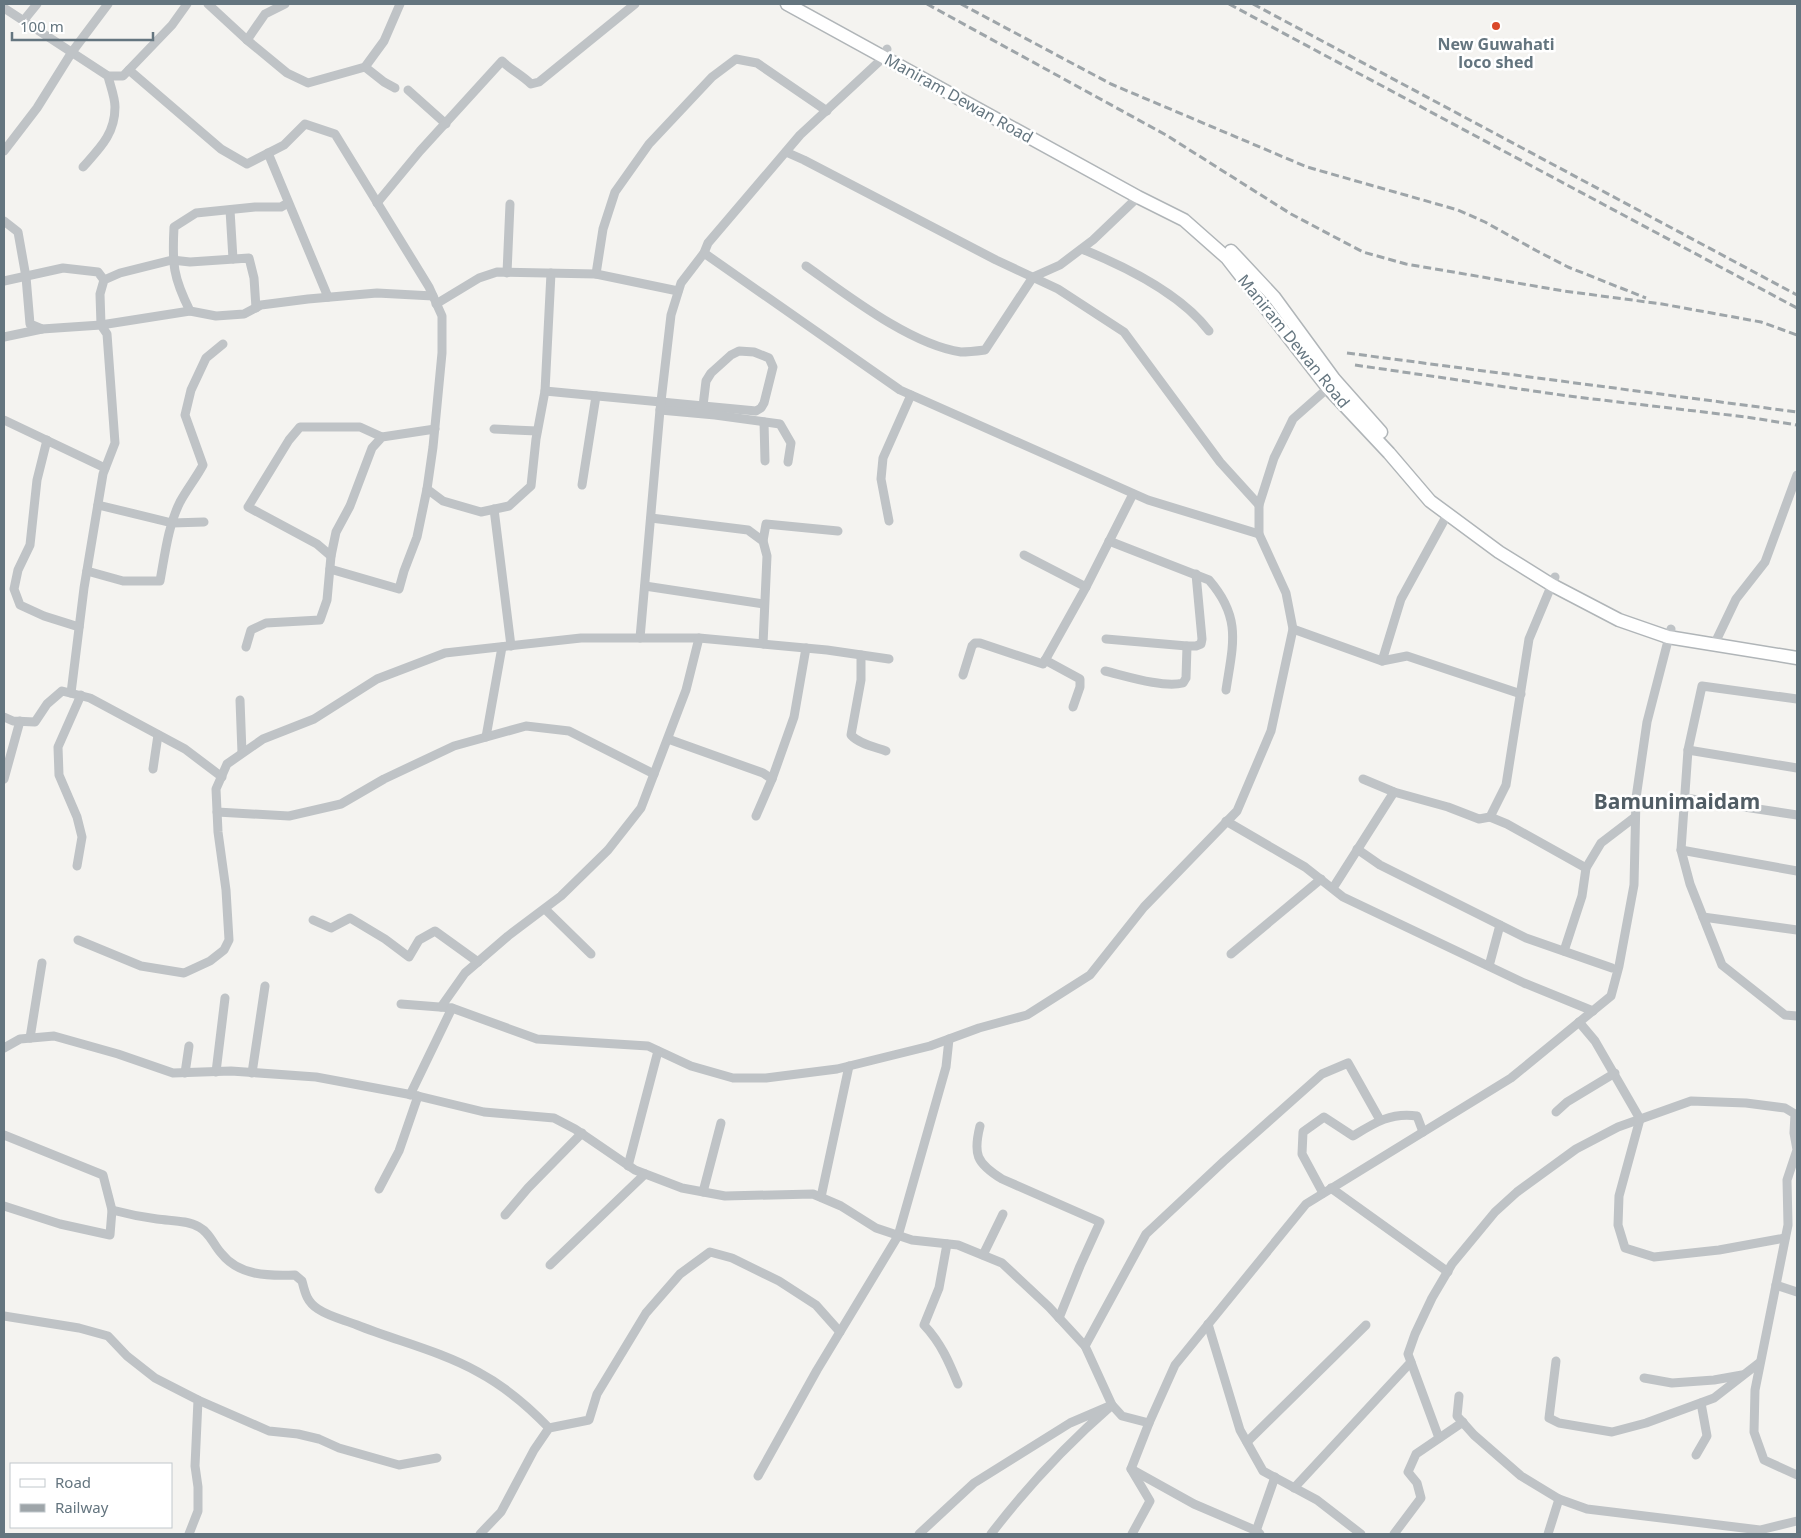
<svg xmlns="http://www.w3.org/2000/svg" width="1801" height="1538" font-family="'Noto Sans',sans-serif">
  <rect width="100%" height="100%" fill="#f4f3f0"/>
  <g fill="none" stroke-linecap="round" stroke-linejoin="round">
    <defs>
      <g id="primary">
        <polyline points="787,4 1138,197 1184,220 1227,258 1328,388 1389,453 1430,501 1499,552 1552,585 1619,620 1668,637 1797,658"/>
        <polyline points="1231,251 1274,297 1334,379 1381,432"/>
      </g>
    </defs>
    <use href="#primary" stroke="#b0b5b8" stroke-width="15"/>
    <g stroke="#bfc3c6" stroke-width="9">
      <polyline points="208,4 247,40 287,73 308,83 365,67 384,41 400,4"/>
      <polyline points="4,8 108,76 123,76 172,25 187,4"/>
      <polyline points="24,20 37,4"/>
      <polyline points="247,40 265,14 285,4"/>
      <polyline points="365,67 384,82 395,88"/>
      <polyline points="129,70 221,149 247,164 284,145 305,124 335,134 429,287 442,316 442,353 433,447 427,489 443,501 481,512 509,506 531,486 536,439 545,391 551,273"/>
      <polyline points="408,90 446,124"/>
      <polyline points="4,151 37,108 72,52 108,4"/>
      <polyline points="786,152 804,160 996,260 1058,289 1124,332 1220,462 1259,505"/>
      <polyline points="268,153 328,297"/>
      <path d="M 83,167 C 100,148 115,134 115,107 C 115,97 110,85 108,76"/>
      <path d="M 288,203 L 281,207 L 255,207 L 196,213 L 174,227 C 172,264 173,277 190,311 L 216,316 L 244,314 L 261,305 L 308,299 L 377,293 L 433,296"/>
      <path d="M 377,203 L 420,151 L 502,61 C 511,70 522,75 531,84 L 539,82 L 635,4"/>
      <polyline points="230,210 233,259"/>
      <polyline points="4,221 18,232 26,277 30,324 42,329 101,325 107,334 115,443 103,474 84,588 71,693"/>
      <path d="M 1082,249 C 1124,266 1181,294 1209,331"/>
      <polyline points="704,253 900,390 1148,500 1259,534"/>
      <path d="M 806,266 C 847,295 911,345 961,352 C 969,352 977,351 985,350 L 1033,277 L 1060,265 L 1093,240 L 1138,197"/>
      <polyline points="507,273 510,204"/>
      <polyline points="596,274 603,229 615,192 649,144 712,77 736,59 757,63 827,111"/>
      <polyline points="4,281 63,268 98,272 104,280"/>
      <polyline points="436,304 479,278 497,272 596,274 678,291"/>
      <polyline points="190,311 101,325 100,294 104,280 120,273 172,260 190,262 249,258 254,278 256,308"/>
      <polyline points="4,337 42,329"/>
      <polyline points="545,391 756,411 761,408 764,403 773,367 769,358 754,352 739,351 731,355 711,373 706,381 703,406"/>
      <polyline points="660,410 715,415 780,424 791,443 788,462"/>
      <polyline points="4,420 105,468"/>
      <polyline points="764,422 765,461"/>
      <polyline points="494,429 537,431"/>
      <polyline points="47,440 37,480 30,545 18,570 14,589 20,605 44,616 79,627"/>
      <polyline points="582,485 596,396"/>
      <polyline points="98,505 172,523 204,522"/>
      <polyline points="494,509 511,646"/>
      <polyline points="651,518 748,530 763,541 767,556 763,644"/>
      <polyline points="889,521 881,479 883,458 911,395"/>
      <polyline points="763,541 766,524 838,531"/>
      <path d="M 1109,541 L 1209,580 C 1242,618 1233,644 1226,690"/>
      <polyline points="1024,555 1086,587"/>
      <polyline points="331,556 317,544 248,507 289,440 300,427 360,427 382,437"/>
      <polyline points="330,569 399,589 404,571 417,537 427,489"/>
      <path d="M 87,571 L 123,581 L 160,581 C 165,554 168,526 180,502 C 187,489 196,478 203,465 L 185,415 L 191,390 L 206,358 L 223,344"/>
      <polyline points="645,586 764,604"/>
      <polyline points="1293,629 1382,661 1407,656 1521,694"/>
      <polyline points="640,638 660,410 671,315 681,283 704,253 708,243 800,135 884,57 887,49"/>
      <polyline points="1106,639 1187,646 1196,646 1201,644 1202,639 1196,574"/>
      <polyline points="1714,645 1736,599 1765,562 1797,475"/>
      <polyline points="246,647 251,630 266,623 320,620 327,600 331,556 336,532 350,506 372,448 382,437 435,429"/>
      <path d="M 861,655 L 861,680 L 851,735 C 859,744 875,747 886,751"/>
      <polyline points="1045,660 1080,679 1080,687 1073,707"/>
      <polyline points="1382,661 1401,599 1447,515"/>
      <path d="M 1105,671 C 1126,676 1163,688 1183,683 L 1186,678 L 1187,646"/>
      <polyline points="963,675 972,646 975,643 980,643 1043,664 1086,587 1133,494"/>
      <polyline points="1797,699 1702,686 1688,750 1681,850 1690,884 1722,965 1785,1015 1797,1016"/>
      <polyline points="240,700 242,753"/>
      <polyline points="4,717 13,721 35,722 47,704 62,691 90,698 185,749 222,777"/>
      <polyline points="486,737 502,647"/>
      <polyline points="668,739 763,773 772,779 756,816"/>
      <polyline points="1688,750 1797,768"/>
      <polyline points="153,769 158,735"/>
      <polyline points="4,779 20,721"/>
      <polyline points="772,779 794,717 806,648"/>
      <polyline points="1363,779 1394,792 1448,807 1479,819 1490,817 1506,785 1529,639 1555,577"/>
      <polyline points="1685,798 1797,815"/>
      <polyline points="217,812 289,816 341,804 384,779 454,746 526,726 569,731 654,774"/>
      <polyline points="1490,817 1507,824 1586,868"/>
      <polyline points="1226,821 1305,867 1343,897 1524,983 1593,1011"/>
      <polyline points="1357,849 1380,865 1526,938 1612,968"/>
      <polyline points="1681,850 1797,871"/>
      <polyline points="77,866 82,837 77,817 59,775 58,747 81,695"/>
      <polyline points="1333,888 1394,792"/>
      <polyline points="545,909 591,954"/>
      <polyline points="1703,917 1797,930"/>
      <polyline points="313,920 331,928 350,918 385,939 409,957 419,940 435,931 478,962"/>
      <polyline points="78,940 141,966 184,973 210,961 224,950 229,940 226,890 218,832 216,789 227,764 263,739 314,719 377,679 445,653 581,638 699,638 827,650 889,659"/>
      <polyline points="1564,951 1582,896 1586,868 1601,843 1635,817"/>
      <polyline points="1231,954 1321,879"/>
      <polyline points="1489,966 1500,925"/>
      <polyline points="401,1004 452,1008 537,1039 648,1046 691,1066 733,1078 766,1078 837,1069 930,1046 979,1028 1027,1015 1090,975 1144,907 1237,811 1271,731 1293,629 1286,593 1259,534 1259,505 1274,458 1293,419 1328,388"/>
      <polyline points="441,1007 465,973 508,936 561,896 608,850 641,808 686,690 699,638"/>
      <polyline points="1579,1022 1595,1041 1640,1119 1619,1196 1618,1225 1625,1248 1654,1257 1719,1250 1785,1238"/>
      <polyline points="30,1038 42,963"/>
      <polyline points="4,1048 20,1039 54,1036 118,1054 173,1073 231,1071 316,1077 418,1096 484,1112 554,1118 575,1129 635,1170 682,1188 725,1196 813,1194 841,1206 876,1228 912,1240 958,1245 1002,1263 1049,1307 1085,1346 1112,1405 1122,1416 1149,1423"/>
      <polyline points="216,1072 225,998"/>
      <polyline points="185,1073 189,1046"/>
      <polyline points="252,1073 265,986"/>
      <polyline points="410,1095 452,1008"/>
      <polyline points="1556,1112 1567,1102 1615,1073"/>
      <path d="M 980,1126 C 973,1154 976,1163 1002,1179 L 1100,1222 L 1080,1266 L 1059,1318"/>
      <polyline points="4,1135 103,1175 112,1210 110,1235 60,1224 4,1206"/>
      <polyline points="628,1166 658,1051"/>
      <polyline points="1331,1188 1448,1272"/>
      <polyline points="379,1189 399,1151 418,1096"/>
      <polyline points="703,1192 721,1123"/>
      <path d="M 1323,1193 L 1302,1154 L 1303,1132 L 1324,1117 L 1353,1136 C 1374,1123 1391,1112 1417,1116 L 1423,1132"/>
      <polyline points="821,1197 849,1066"/>
      <path d="M 112,1210 C 127,1214 142,1217 157,1219 C 171,1221 187,1220 199,1227 C 210,1233 213,1244 221,1253 C 239,1276 268,1276 295,1275 L 302,1281 C 305,1293 307,1302 318,1309 C 330,1317 345,1320 357,1325 C 397,1341 440,1351 478,1372 C 506,1387 528,1406 549,1428"/>
      <polyline points="505,1215 528,1188 582,1133"/>
      <path d="M 947,1244 L 939,1288 L 924,1325 C 941,1343 949,1362 958,1384"/>
      <polyline points="983,1255 1003,1214"/>
      <polyline points="550,1265 645,1174"/>
      <polyline points="1776,1285 1797,1292"/>
      <polyline points="4,1316 79,1328 108,1336 127,1356 155,1378 198,1400 195,1466 198,1487 198,1511 189,1534"/>
      <polyline points="1208,1324 1240,1430 1263,1471 1317,1500 1361,1534"/>
      <polyline points="1085,1346 1146,1234 1224,1161 1322,1074 1348,1063 1380,1120"/>
      <polyline points="1556,1361 1549,1418 1559,1423 1612,1432 1646,1423 1714,1398 1759,1363"/>
      <polyline points="1644,1378 1672,1383 1714,1380 1742,1375"/>
      <polyline points="1459,1396 1457,1416 1474,1435 1521,1476 1559,1499 1587,1509 1760,1530 1797,1521"/>
      <polyline points="198,1400 269,1431 298,1434 319,1439 339,1448 399,1465 437,1458"/>
      <polyline points="1439,1438 1408,1354 1415,1334 1432,1298 1452,1264 1495,1212 1517,1192 1576,1149 1618,1127 1691,1101 1746,1103 1785,1108 1795,1114 1794,1133 1797,1150 1787,1180 1788,1225 1755,1390 1754,1432 1764,1460 1797,1475"/>
      <polyline points="1247,1442 1366,1325"/>
      <polyline points="1696,1455 1707,1436 1701,1403"/>
      <polyline points="1131,1469 1194,1504 1257,1531 1260,1534"/>
      <polyline points="758,1476 817,1370 898,1236 946,1067 949,1039"/>
      <polyline points="1294,1488 1411,1362"/>
      <polyline points="480,1534 501,1512 534,1450 549,1428 589,1420 597,1394 646,1313 680,1274 710,1252 732,1258 779,1281 816,1305 840,1332"/>
      <path d="M 919,1534 L 974,1483 L 1070,1423 L 1112,1405 C 1067,1444 1027,1487 991,1534"/>
      <polyline points="1132,1534 1150,1501 1131,1469 1149,1423 1175,1365 1306,1204 1511,1078 1611,996 1619,966 1634,885 1636,798 1647,722 1671,629"/>
      <polyline points="1255,1534 1275,1477"/>
      <polyline points="1394,1534 1421,1498 1417,1483 1408,1472 1416,1454 1463,1422"/>
      <polyline points="1548,1534 1559,1499"/>
    </g>
    <use href="#primary" stroke="#fff" stroke-width="12"/>
    <g stroke="#9ea5a9" stroke-width="3" stroke-dasharray="8 4" stroke-linecap="butt">
      <polyline points="927,4 1166,135 1291,214 1363,252 1406,264 1564,291 1662,304 1761,322 1797,335"/>
      <polyline points="961,4 1111,84 1307,167 1458,210 1485,222 1537,251 1568,267 1646,298"/>
      <polyline points="1229,4 1797,308"/>
      <polyline points="1253,4 1797,295"/>
      <polyline points="1347,353 1797,412"/>
      <polyline points="1355,365 1568,396 1746,417 1797,425"/>
    </g>
  </g>
  <circle fill="#da482a" stroke="#fff" stroke-width="2" cx="1496" cy="26" r="5"/>
  <g text-anchor="middle" stroke-width="5" stroke-linejoin="round" paint-order="stroke">
    <g font-size="16" font-weight="bold" fill="#64757f" stroke="#fff">
      <text x="1496" y="50">New Guwahati<tspan x="1496" dy="18">loco shed</tspan></text>
    </g>
    <g font-size="16" fill="#64757f" stroke="#fff">
      <text transform="translate(959 98) rotate(29)" y="6">Maniram Dewan Road</text>
      <text transform="translate(1294 341) rotate(51)" y="6">Maniram Dewan Road</text>
    </g>
    <g font-size="21" font-weight="bold" fill="#515d65" stroke="#fff">
      <text x="1677" y="809">Bamunimaidam</text>
    </g>
  </g>
  <rect width="1801" height="1538" fill="none" stroke="#64757f" stroke-width="10"/>
  <rect x="10" y="1463" width="162" height="65" fill="#ffffff" stroke="#c1c8cc"/>
  <rect x="20" y="1479" width="25" height="8" fill="#ffffff" stroke="#c1c8cc"/>
  <text x="55" y="1488" font-size="15" fill="#64757f">Road</text>
  <rect x="20" y="1504" width="25" height="8" fill="#9ea5a9" stroke="#c1c8cc"/>
  <text x="55" y="1513" font-size="15" fill="#64757f">Railway</text>
  <path d="M12 32v8h141v-8" fill="none" stroke="#64757f" stroke-width="2.5"/>
  <text x="20" y="32" font-size="15" fill="#64757f" stroke="#ffffff" stroke-width="4" paint-order="stroke">100 m</text>
</svg>
